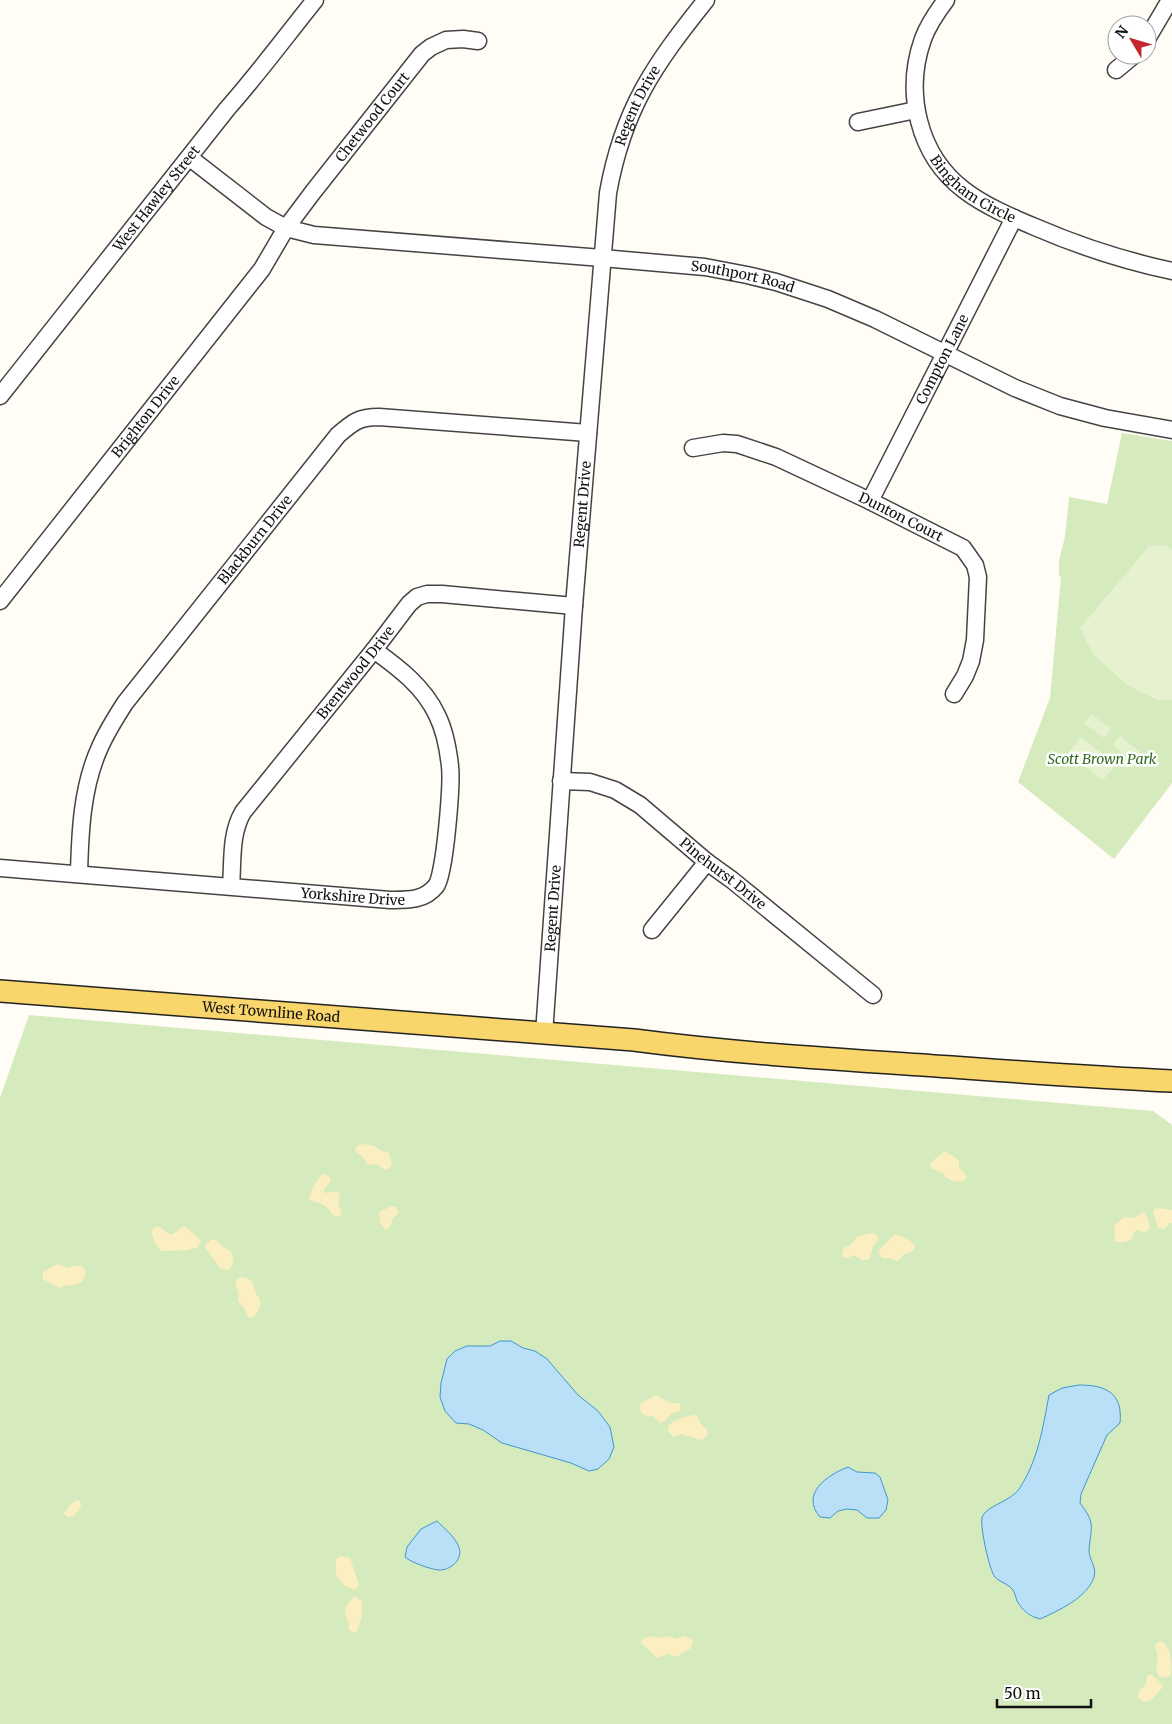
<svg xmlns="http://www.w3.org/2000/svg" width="1172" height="1724" font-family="Merriweather,serif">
  <rect width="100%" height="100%" fill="#fffdf5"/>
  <g fill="#d5ebbd">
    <polygon points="1122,433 1172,441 1172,783 1114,859 1018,782 1050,698 1061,577 1059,576 1059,561 1065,537 1069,497 1107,504"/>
    <polygon points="29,1015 1153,1111 1172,1125 1172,1724 0,1724 0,1098"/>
  </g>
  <g fill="#fbeec1">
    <path d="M 362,1144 L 375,1146 L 381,1151 L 389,1153 L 392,1164 L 389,1169 L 386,1170 L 376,1164 L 368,1165 C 365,1162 366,1160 363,1158 C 361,1154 357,1154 355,1150 L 358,1145 Z"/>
    <path d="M 945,1151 L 959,1160 L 959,1167 L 967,1176 L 964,1181 C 955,1183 946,1180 942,1172 L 932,1169 L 930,1165 L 931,1162 Z"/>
    <path d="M 323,1174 L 329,1176 L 331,1181 L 324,1189 L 324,1192 L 326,1193 L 337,1191 L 340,1196 L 338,1204 L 342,1214 L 338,1217 C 330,1215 331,1211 325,1206 C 321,1202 314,1203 309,1199 C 309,1194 318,1177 323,1174 Z"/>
    <polygon points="392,1206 396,1207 399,1212 392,1219 391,1225 388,1229 385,1229 381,1225 379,1212"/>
    <polygon points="1159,1208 1172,1210 1172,1223 1170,1223 1164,1229 1158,1228 1153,1212 1155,1209"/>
    <path d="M 1143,1212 C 1147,1215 1151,1225 1149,1230 L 1144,1232 L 1137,1230 L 1134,1232 L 1133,1238 C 1129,1242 1120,1244 1115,1241 L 1114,1225 L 1125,1217 L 1134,1218 Z"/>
    <path d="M 185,1226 L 201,1240 L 198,1247 C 187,1252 174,1250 162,1251 C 156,1247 152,1237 152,1231 L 155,1227 L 160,1227 L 169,1234 L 173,1234 L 182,1227 Z"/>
    <polygon points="874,1233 876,1234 879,1239 873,1247 870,1258 867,1260 862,1260 854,1255 847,1258 843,1257 842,1254 844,1248 851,1244 858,1236"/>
    <path d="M 894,1235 C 902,1234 910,1240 915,1245 C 914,1253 911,1251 905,1254 C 902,1255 901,1259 897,1261 L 889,1258 L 882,1258 L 878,1252 L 881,1248 Z"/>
    <path d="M 212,1239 C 219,1240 220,1245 225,1248 C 235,1253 236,1262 228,1271 L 220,1268 L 205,1247 L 206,1244 Z"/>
    <path d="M 58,1264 L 68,1268 L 75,1265 L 83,1267 L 86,1273 L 82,1282 C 74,1287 69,1283 59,1288 L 43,1279 L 43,1272 Z"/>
    <path d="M 240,1277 C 259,1278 251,1291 260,1299 C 261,1307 258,1315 250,1318 L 247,1316 L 244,1308 L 238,1301 C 240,1292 235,1287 236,1280 Z"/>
    <path d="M 656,1395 L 670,1403 L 678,1403 L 681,1406 L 679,1411 L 671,1414 L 665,1421 L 660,1423 L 653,1416 C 647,1417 645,1416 641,1412 L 640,1404 Z"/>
    <path d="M 695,1415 L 698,1417 L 700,1423 L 707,1430 L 708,1435 L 702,1440 L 681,1434 L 674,1437 C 655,1424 686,1416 695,1415 Z"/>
    <polygon points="76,1500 80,1501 81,1506 74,1516 67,1517 64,1513 70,1505"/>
    <polygon points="340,1556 350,1558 359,1585 355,1590 345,1586 336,1575 336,1559"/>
    <path d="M 354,1596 L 362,1601 C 363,1609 361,1629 355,1633 L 349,1630 L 349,1623 L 345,1615 L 346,1606 Z"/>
    <path d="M 649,1636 L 660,1638 L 668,1636 L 676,1639 L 684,1636 L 691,1638 L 693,1643 L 690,1649 C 679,1652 681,1660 668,1654 L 657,1658 L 641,1643 L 642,1640 Z"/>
    <path d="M 1162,1641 C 1172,1649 1172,1664 1171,1676 L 1162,1678 C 1152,1672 1158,1667 1158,1657 C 1157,1652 1155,1649 1155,1644 Z"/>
    <path d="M 1150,1675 L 1152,1675 L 1162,1684 L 1163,1687 L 1150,1701 L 1144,1702 L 1138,1697 C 1138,1689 1142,1689 1146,1684 L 1147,1676 Z"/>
  </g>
  <g fill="#e6f2cf">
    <polygon points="1165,545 1172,550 1172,700 1157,700 1127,685 1093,654 1080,628 1149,546"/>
    <polygon points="1091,714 1111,729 1104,738 1084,723"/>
    <polygon points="1120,736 1140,752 1133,761 1113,745"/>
    <polygon points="1081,737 1116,764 1103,780 1068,753"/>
  </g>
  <g fill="#b9e0f7" stroke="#3f96cf">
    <polygon points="500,1341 511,1341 523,1348 535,1351 547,1359 578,1395 598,1411 610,1427 614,1447 609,1459 598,1469 589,1471 571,1463 502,1443 483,1430 469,1424 456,1423 445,1411 440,1397 441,1383 447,1359 455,1351 467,1346 490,1346"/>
    <path d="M 1079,1385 C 1106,1385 1123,1393 1120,1423 L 1107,1435 L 1081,1494 L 1080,1503 C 1096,1524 1091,1526 1089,1550 C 1089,1560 1097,1567 1094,1577 C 1088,1597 1058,1611 1040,1619 C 1029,1616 1023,1611 1017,1601 C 1016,1598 1015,1593 1013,1590 C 1009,1584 999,1582 995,1577 C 989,1570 980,1526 982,1518 C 985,1506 1010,1502 1019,1489 C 1038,1461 1043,1427 1049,1395 L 1062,1388 Z"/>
    <path d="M 848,1467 L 857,1472 L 875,1473 L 880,1477 L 888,1500 L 886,1510 L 879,1518 L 867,1518 L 857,1510 L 847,1509 L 838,1511 L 830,1518 L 820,1517 C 800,1494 827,1475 848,1467 Z"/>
    <path d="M 437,1521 C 444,1528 454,1536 458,1545 C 465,1558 451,1571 438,1570 C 430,1569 410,1562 405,1557 L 407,1547 L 421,1529 Z"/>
  </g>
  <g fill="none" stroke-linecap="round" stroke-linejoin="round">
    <defs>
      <g id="minor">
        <path id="s1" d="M 946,0 C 937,12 928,25 923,39 C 904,92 918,155 964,190 C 985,206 1011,217 1035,227 C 1079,246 1125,261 1172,271"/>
        <polyline points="1147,39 1170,0"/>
        <polyline points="1116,70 1134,55"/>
        <polyline points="858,122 916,110"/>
        <path id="s2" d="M 190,158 L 266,217 L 286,228 L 314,235 L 602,258 L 705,267 L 747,275 L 776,282 L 828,299 L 875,319 L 1015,388 L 1060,406 L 1105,418 L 1172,430"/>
        <path id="s3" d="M 0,396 L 227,109 C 258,74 286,36 315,0"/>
        <path id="s4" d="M 693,448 L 723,443 L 737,444 L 776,457 L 870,501 L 963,548 L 975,565 L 978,577 L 975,640 L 971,661 L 965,676 L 954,694"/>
        <path id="s5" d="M 870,501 L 1014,218"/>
        <path id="s6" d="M 0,601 L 262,269 L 286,228 L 313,192 L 422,54 L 431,47 L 446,40 L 463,39 L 478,41"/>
        <path id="s7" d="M 561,781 L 590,782 L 615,790 L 640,805 L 707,862 L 732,880 L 873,995"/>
        <path id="s8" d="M 0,868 L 390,900 C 407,900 424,901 436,886 C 445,875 452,783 450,766 C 448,748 445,731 437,715 C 424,687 399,668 374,650"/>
        <path id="s9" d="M 79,874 C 80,832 82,786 100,747 C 107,731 116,717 125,703 L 338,435 C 353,422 359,417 379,417 L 588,433"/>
        <path id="s10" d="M 231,886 C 233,862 230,834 243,812 L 374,650 L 409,604 L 417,597 L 427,594 L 442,594 L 574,606"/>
        <polyline points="652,930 707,862"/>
        <path id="s11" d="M 544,1034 L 574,606 L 608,193 C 623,109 654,65 706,0"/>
      </g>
      <g id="major">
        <path id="s12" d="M 0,991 L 634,1040 C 725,1052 816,1058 907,1064 C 995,1070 1083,1077 1172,1081"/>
      </g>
    </defs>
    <use href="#minor" stroke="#444" stroke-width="19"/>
    <use href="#major" stroke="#222" stroke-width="24"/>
    <use href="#minor" stroke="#fff" stroke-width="16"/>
    <use href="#major" stroke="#f9d66b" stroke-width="21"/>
  </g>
  <g text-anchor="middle" stroke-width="5" stroke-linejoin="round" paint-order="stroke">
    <g font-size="14" fill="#111" stroke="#fff">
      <text dy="5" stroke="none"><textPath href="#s11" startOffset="936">Regent Drive</textPath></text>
      <text dy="5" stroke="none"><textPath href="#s6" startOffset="611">Chetwood Court</textPath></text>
      <text dy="5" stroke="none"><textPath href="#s1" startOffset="219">Bingham Circle</textPath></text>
      <text dy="5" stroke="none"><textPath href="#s3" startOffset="252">West Hawley Street</textPath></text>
      <text dy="5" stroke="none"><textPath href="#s2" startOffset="579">Southport Road</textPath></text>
      <text dy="5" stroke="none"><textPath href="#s5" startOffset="159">Compton Lane</textPath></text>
      <text dy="5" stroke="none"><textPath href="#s6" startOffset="235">Brighton Drive</textPath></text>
      <text dy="5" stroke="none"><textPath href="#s11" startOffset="531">Regent Drive</textPath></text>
      <text dy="5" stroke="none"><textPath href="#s4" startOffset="224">Dunton Court</textPath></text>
      <text dy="5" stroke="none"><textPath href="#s9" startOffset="389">Blackburn Drive</textPath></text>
      <text dy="5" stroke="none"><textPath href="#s10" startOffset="255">Brentwood Drive</textPath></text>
      <text dy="5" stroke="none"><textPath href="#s7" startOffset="192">Pinehurst Drive</textPath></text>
      <text dy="5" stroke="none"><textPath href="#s8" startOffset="354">Yorkshire Drive</textPath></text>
      <text dy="5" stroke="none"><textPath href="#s11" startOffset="126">Regent Drive</textPath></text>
      <text dy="5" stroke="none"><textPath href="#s12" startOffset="272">West Townline Road</textPath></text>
    </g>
    <g font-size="14" font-style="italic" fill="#2f6b1f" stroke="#fff">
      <text x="1102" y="764">Scott Brown Park</text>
    </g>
  </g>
  <g transform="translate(1132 40) rotate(308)"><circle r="24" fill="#ffffff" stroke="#a0a0a0"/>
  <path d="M0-4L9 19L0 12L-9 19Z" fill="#c4262e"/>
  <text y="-8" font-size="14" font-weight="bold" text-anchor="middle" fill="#111111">N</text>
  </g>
  <path d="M997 1699v8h94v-8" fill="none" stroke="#111111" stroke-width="2.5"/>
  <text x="1004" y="1699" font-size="15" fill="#111111" stroke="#ffffff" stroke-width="4" paint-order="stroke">50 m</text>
</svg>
